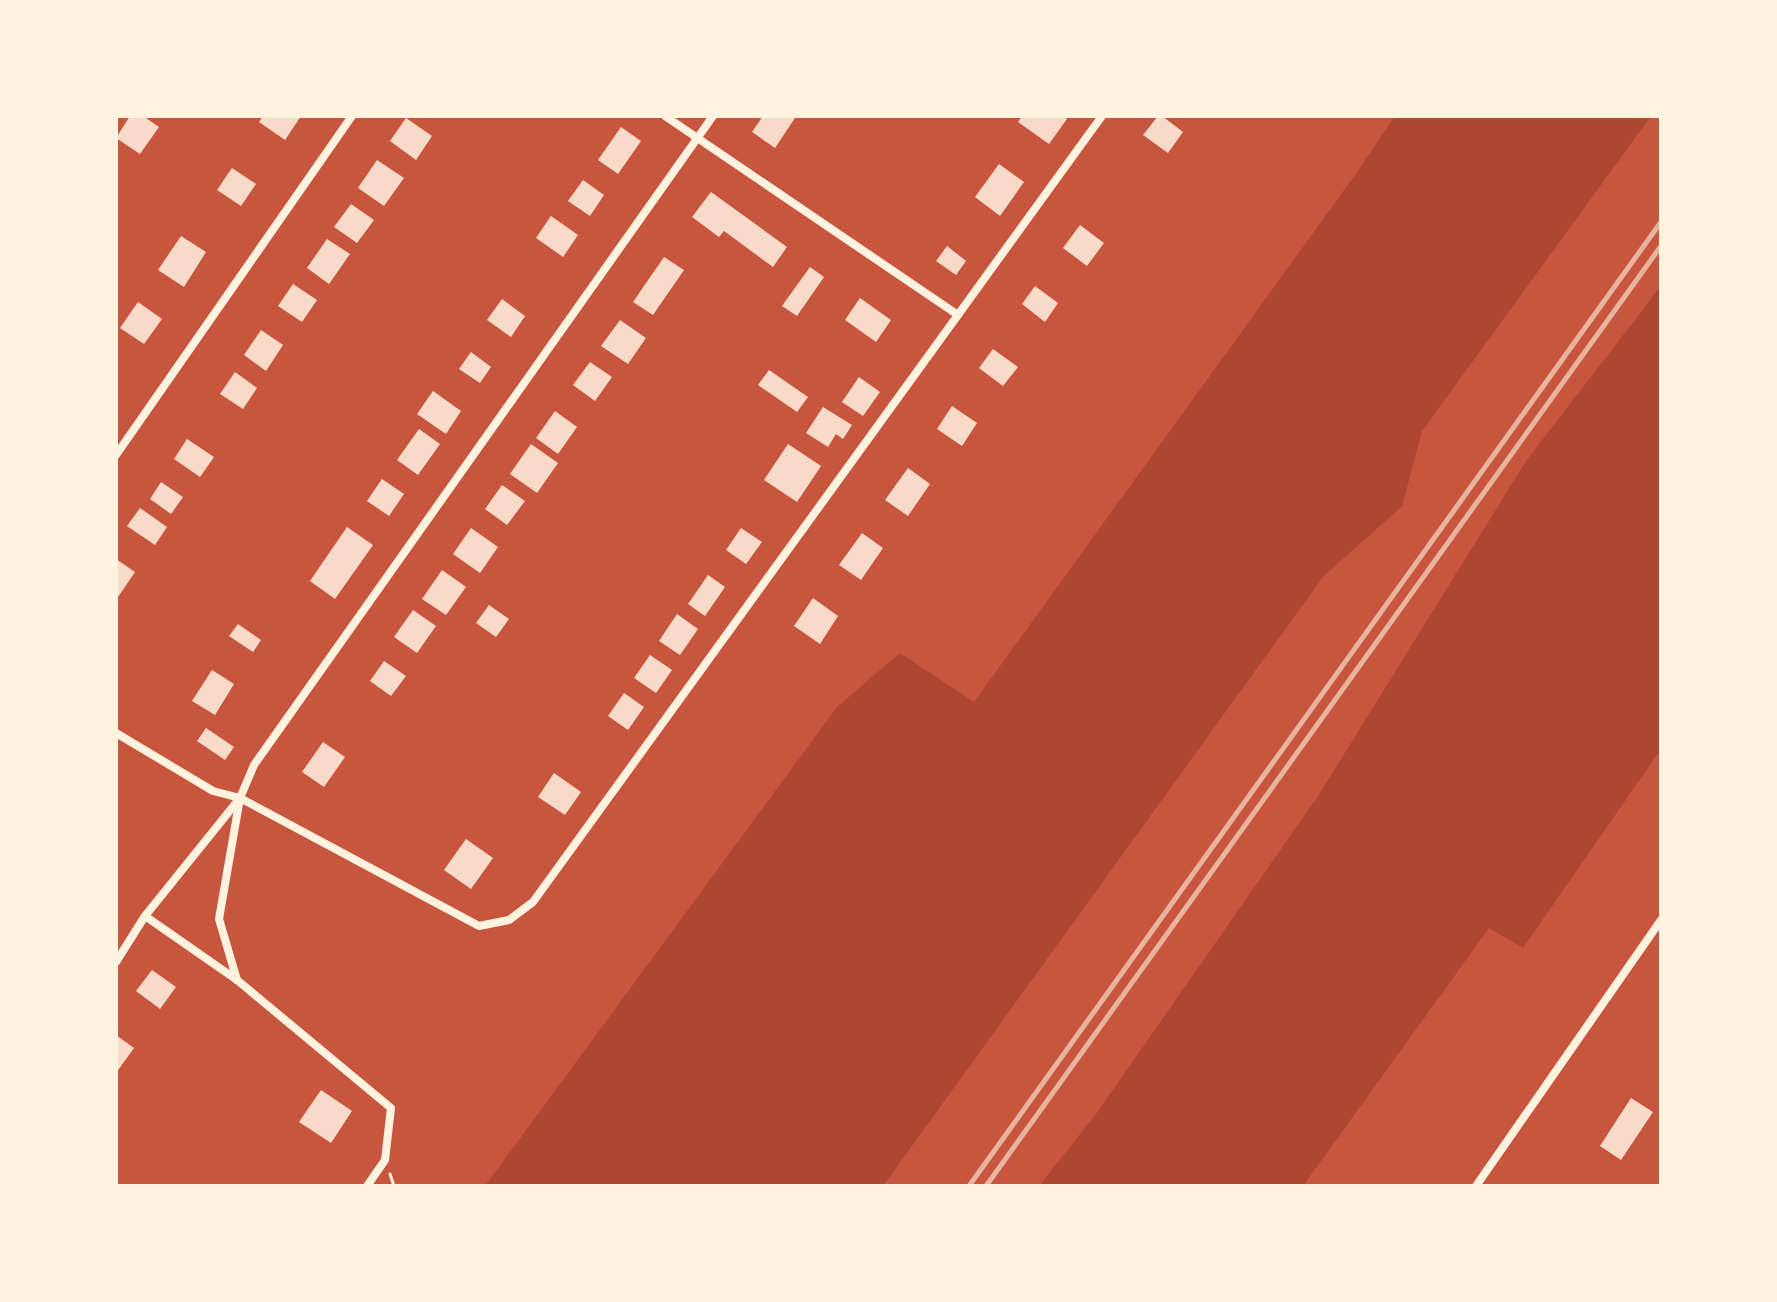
<svg xmlns="http://www.w3.org/2000/svg" width="1777" height="1302" font-family="Ubuntu,sans-serif">
  <rect width="100%" height="100%" fill="#c8553d"/>
  <g fill="#ae4732">
    <polygon points="1395,116 1651,116 1422,431 1402,506 1323,577 883,1186 485,1186 837,707 900,653 974,702 1355,175"/>
    <polygon points="1661,286 1661,749 1523,948 1489,928 1303,1186 1039,1186 1096,1114 1318,796 1526,461"/>
  </g>
  <g fill="#f7dbc8">
    <polygon points="130,116 143,116 159,127 140,154 116,138"/>
    <polygon points="263,116 301,116 285,140 259,122"/>
    <polygon points="763,116 795,118 775,148 752,132"/>
    <polygon points="1022,116 1063,116 1067,119 1049,144 1018,122"/>
    <polygon points="1158,116 1162,116 1183,132 1168,153 1143,135"/>
    <polygon points="406,118 432,136 416,160 390,141"/>
    <polygon points="621,127 641,141 618,174 598,160"/>
    <polygon points="377,160 404,178 384,206 358,188"/>
    <polygon points="999,164 1024,182 1000,216 975,197"/>
    <polygon points="232,168 256,184 241,206 217,190"/>
    <polygon points="583,180 604,195 590,216 568,201"/>
    <polygon points="711,192 787,247 773,267 724,231 719,237 692,217"/>
    <polygon points="351,204 374,220 357,243 334,227"/>
    <polygon points="551,216 578,235 563,257 536,238"/>
    <polygon points="1080,225 1104,243 1087,266 1063,248"/>
    <polygon points="181,236 206,252 184,287 158,270"/>
    <polygon points="327,239 350,254 329,284 307,268"/>
    <polygon points="947,246 966,261 956,275 936,261"/>
    <polygon points="664,257 684,270 653,315 633,302"/>
    <polygon points="810,267 824,277 797,316 782,306"/>
    <polygon points="293,284 317,300 302,322 278,306"/>
    <polygon points="1035,286 1058,303 1045,322 1022,304"/>
    <polygon points="860,298 891,320 876,342 845,320"/>
    <polygon points="502,299 525,316 511,337 487,320"/>
    <polygon points="138,302 162,319 144,344 120,328"/>
    <polygon points="620,320 646,338 628,364 601,346"/>
    <polygon points="261,330 283,345 266,371 244,355"/>
    <polygon points="993,349 1018,367 1003,386 979,368"/>
    <polygon points="471,352 491,367 480,383 459,369"/>
    <polygon points="590,362 612,377 595,401 573,385"/>
    <polygon points="769,370 808,397 797,412 758,385"/>
    <polygon points="235,372 257,388 243,409 220,394"/>
    <polygon points="859,377 880,392 863,416 842,402"/>
    <polygon points="433,391 461,411 446,434 417,414"/>
    <polygon points="952,406 977,423 962,446 937,429"/>
    <polygon points="823,407 852,425 843,439 836,434 828,447 806,433"/>
    <polygon points="555,411 577,427 558,454 536,438"/>
    <polygon points="419,429 440,444 418,475 397,460"/>
    <polygon points="187,439 214,457 200,477 174,459"/>
    <polygon points="531,444 558,463 537,493 510,474"/>
    <polygon points="788,444 821,466 797,502 764,480"/>
    <polygon points="908,468 930,484 908,516 885,500"/>
    <polygon points="382,479 404,494 389,516 367,501"/>
    <polygon points="161,482 183,497 171,514 150,499"/>
    <polygon points="502,485 525,501 507,525 485,509"/>
    <polygon points="140,508 167,527 155,545 127,526"/>
    <polygon points="347,527 373,545 335,599 310,581"/>
    <polygon points="471,528 498,547 480,573 453,554"/>
    <polygon points="741,528 762,542 746,564 726,550"/>
    <polygon points="862,533 883,548 861,580 839,565"/>
    <polygon points="116,559 135,572 116,600"/>
    <polygon points="442,570 466,587 446,615 422,599"/>
    <polygon points="708,575 725,587 705,616 688,604"/>
    <polygon points="813,598 838,616 820,644 794,626"/>
    <polygon points="489,605 509,619 496,637 476,623"/>
    <polygon points="413,610 436,626 417,653 394,637"/>
    <polygon points="677,614 698,629 680,655 659,641"/>
    <polygon points="238,624 261,640 253,652 229,636"/>
    <polygon points="650,655 672,670 656,693 634,678"/>
    <polygon points="384,661 406,676 391,696 370,681"/>
    <polygon points="212,670 234,684 215,715 192,701"/>
    <polygon points="624,693 644,707 628,730 608,716"/>
    <polygon points="206,728 234,747 225,760 197,741"/>
    <polygon points="323,742 345,757 324,787 302,772"/>
    <polygon points="554,773 581,792 565,815 538,797"/>
    <polygon points="466,839 493,858 471,889 444,870"/>
    <polygon points="152,970 176,987 160,1009 136,991"/>
    <polygon points="116,1035 134,1048 116,1073"/>
    <polygon points="321,1090 352,1111 331,1143 299,1122"/>
    <polygon points="1631,1098 1653,1112 1621,1160 1600,1146"/>
  </g>
  <g fill="none" stroke-linecap="round" stroke-linejoin="round">
    <polyline stroke="#fff3e0" stroke-width="3" points="390,1174 394,1186"/>
    <g stroke="#fff3e0" stroke-width="8">
      <polyline points="665,116 958,315"/>
      <polyline points="116,455 352,116"/>
      <polyline points="116,733 213,791 240,798 479,926 509,920 533,902 1102,116"/>
      <polyline points="145,916 237,980 391,1108 385,1160 367,1186"/>
      <polyline points="116,962 145,916 240,798 254,765 713,116"/>
      <polyline points="237,980 219,919 240,798"/>
      <polyline points="1476,1186 1661,920"/>
    </g>
    <g stroke="#e9b49f" stroke-width="5">
      <polyline points="969,1186 1661,222"/>
      <polyline points="986,1186 1661,246"/>
    </g>
  </g>
  <rect width="1777" height="1302" fill="none" stroke="#fff3e0" stroke-width="236"/>
</svg>
